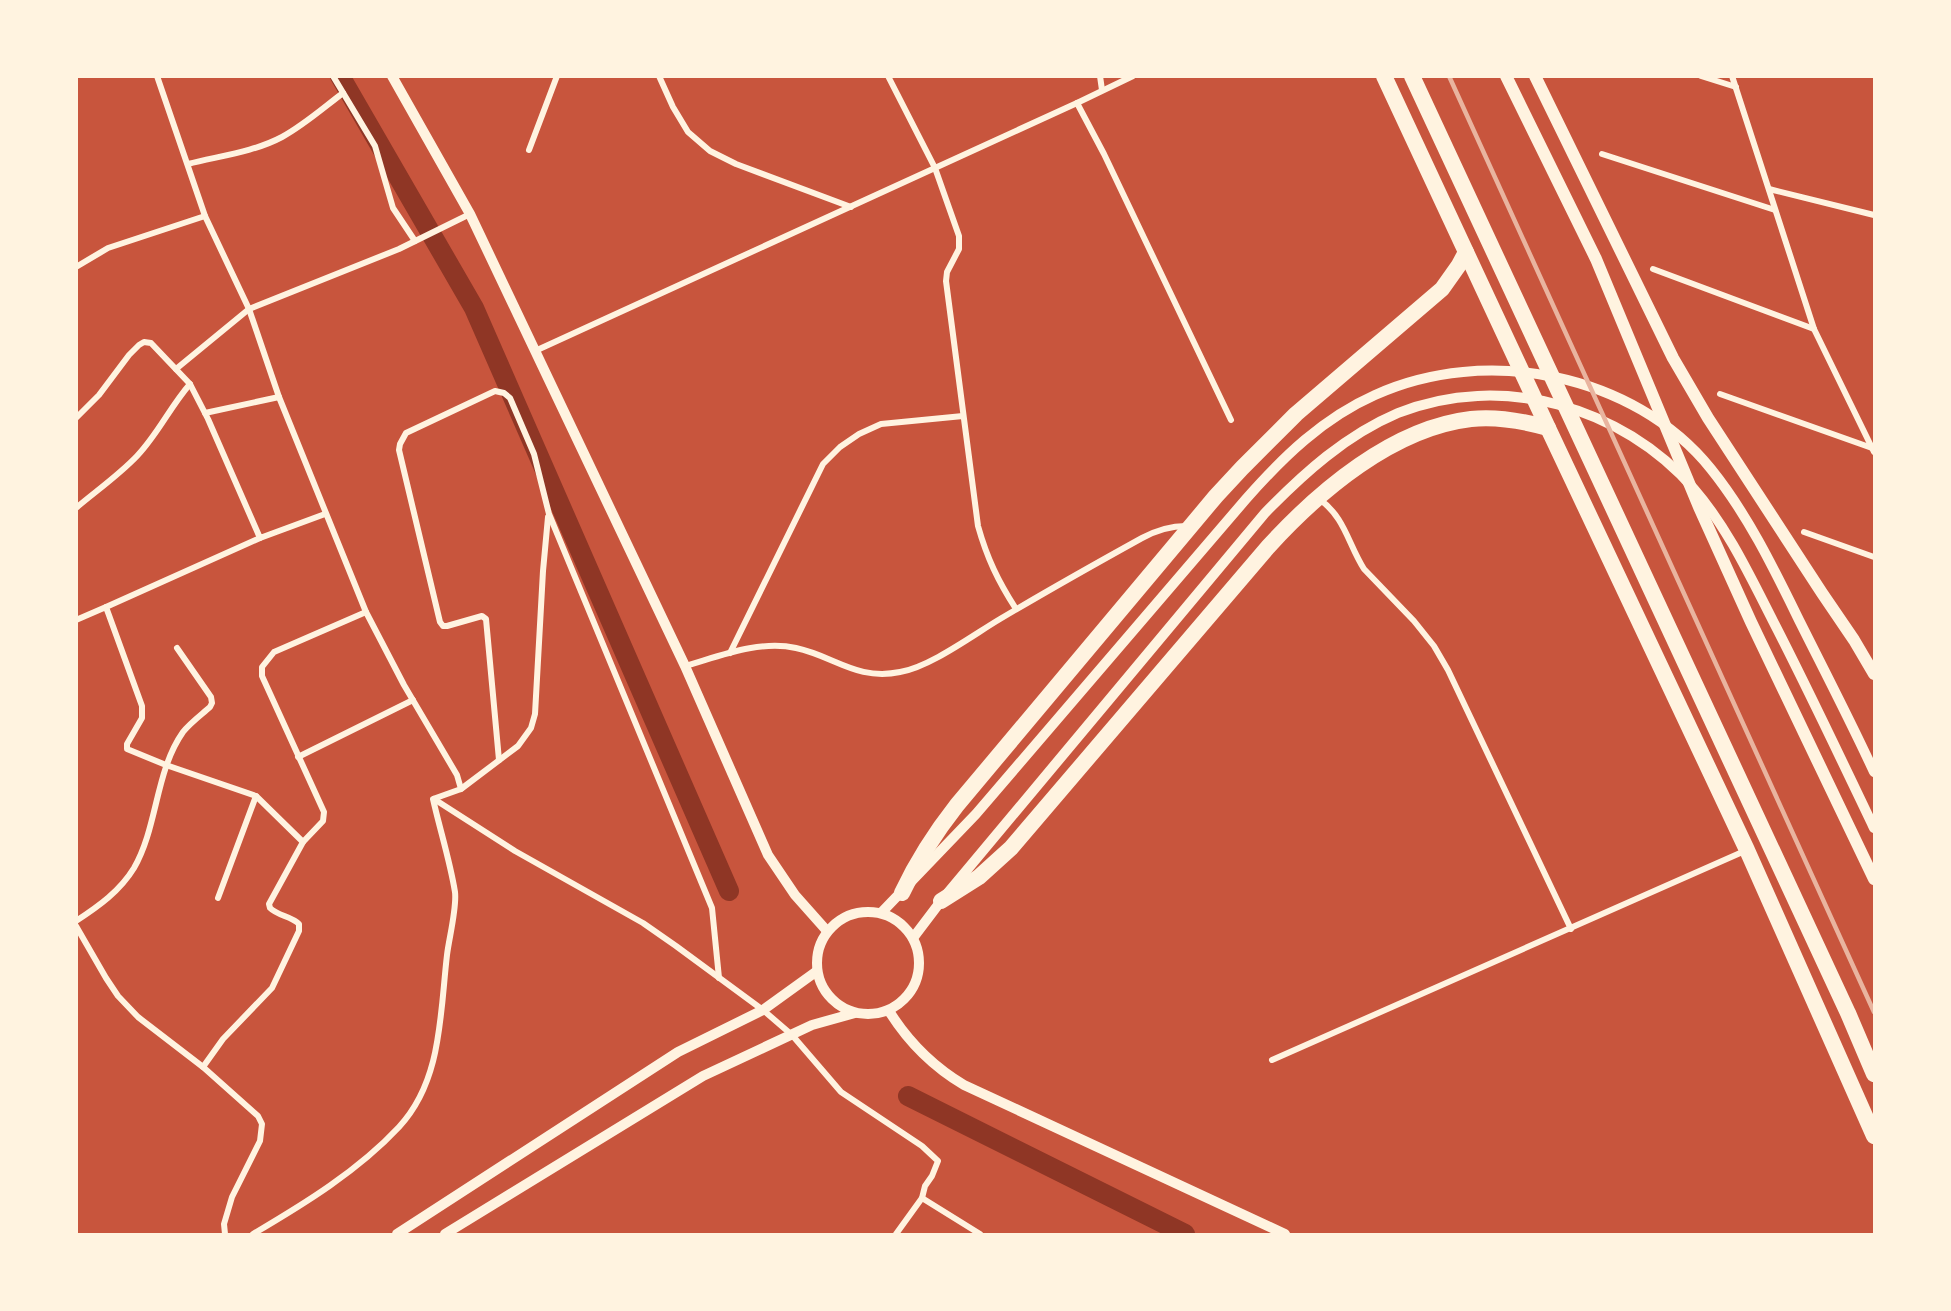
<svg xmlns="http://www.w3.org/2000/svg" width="1951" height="1311" font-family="Signika,sans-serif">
  <rect width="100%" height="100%" fill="#c8553d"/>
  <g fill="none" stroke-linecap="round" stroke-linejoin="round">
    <g stroke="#8f3625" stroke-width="20">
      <polyline points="340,76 474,308 729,891"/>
      <polyline points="908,1096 1185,1234"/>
    </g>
    <g stroke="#fff3e0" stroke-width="6">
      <path d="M 157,76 L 205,216 L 249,309 L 279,397 L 366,612 L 404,685 L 457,775 L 461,789 L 433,799 C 440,830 450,861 455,892 C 457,908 449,938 447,955 C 440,1014 442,1081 399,1127 C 358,1171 304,1204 253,1234"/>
      <polyline points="333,76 375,146 393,208 415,241"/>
      <polyline points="659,76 673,107 688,132 710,151 736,164 851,207"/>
      <path d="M 888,76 L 935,168 L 959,236 L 959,249 L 947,272 L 946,281 L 978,526 C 987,558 998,581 1016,609"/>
      <polyline points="1100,76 1102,90"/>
      <polyline points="1701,76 1736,87"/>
      <polyline points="1732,76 1814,329 1874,452"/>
      <polyline points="1077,103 1104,154 1231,420"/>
      <polyline points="529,150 557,76"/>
      <polyline points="1602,154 1775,210"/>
      <path d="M 188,164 C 219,156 254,152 282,137 C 304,125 323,108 343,93"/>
      <polyline points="1769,189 1874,215"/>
      <polyline points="76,267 108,248 205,216"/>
      <polyline points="1653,269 1814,329"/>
      <polyline points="535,351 1077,103 1133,76"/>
      <polyline points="176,369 249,309 399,249 470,214"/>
      <polyline points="1720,394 1872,448"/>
      <polyline points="205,413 279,397"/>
      <polyline points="76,418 99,395 129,355 139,345 144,342 151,343 190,384 208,419 260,538 325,514"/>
      <path d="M 1319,499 C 1345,517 1348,544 1364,569 L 1414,621 L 1434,646 L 1448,670 L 1571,929"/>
      <path d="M 76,508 C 96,491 119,475 137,456 C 158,434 170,407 190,384"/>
      <polyline points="1804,532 1874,557"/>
      <polyline points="106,607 260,538"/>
      <polyline points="76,620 106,607 142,706 142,718 127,744 127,749 166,765 256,796 303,842"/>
      <polyline points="730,653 823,464 840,447 859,434 881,424 963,416"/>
      <path d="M 685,666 C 720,656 759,640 796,648 C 834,656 857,681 900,672 C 930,667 973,635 1000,619 C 1047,591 1095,564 1142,538 C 1157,530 1170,526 1186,526"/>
      <polyline points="298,757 413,700"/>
      <polyline points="499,760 486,619 482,616 447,626 443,626 440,622 399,450 400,444 406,433 495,391 504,393 510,398 534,454 549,514 712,908 719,978"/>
      <polyline points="461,789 518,746 531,728 535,714 543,571 548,517"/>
      <polyline points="434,799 515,851 643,923 676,946 763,1010 792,1035 841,1092 922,1146 938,1161 932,1176 925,1186 922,1198 896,1234"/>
      <polyline points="218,898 256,796"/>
      <path d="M 76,921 C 99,906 120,891 134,868 C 158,826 155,772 183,732 C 190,723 201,715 210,707 L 212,703 L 211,697 L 177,648"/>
      <polyline points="76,926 106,978 118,996 138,1017 203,1067 258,1116 262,1124 260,1141 232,1197 224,1224 225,1234"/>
      <polyline points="1272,1060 1747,850"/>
      <path d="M 203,1067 L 223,1039 L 272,988 L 299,931 L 299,924 C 291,916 278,916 270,908 L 269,904 L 303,842 L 323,821 L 324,812 L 262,676 L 262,667 L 274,652 L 366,612"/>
      <polyline points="922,1198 980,1234"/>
    </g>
    <g stroke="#fff3e0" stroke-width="10">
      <polyline points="392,76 470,214 685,666 768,855 795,895 827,931"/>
      <circle cx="868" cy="963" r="51"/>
      <path d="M 881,913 L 976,814 L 1246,499 C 1283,457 1323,418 1375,395 C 1485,345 1634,373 1711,469 C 1748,515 1774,569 1800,622 C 1825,672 1851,722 1874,772"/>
      <path d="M 913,938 L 941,901 L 1265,513 C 1304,473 1346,435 1398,413 C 1501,372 1622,406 1694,489 C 1727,527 1750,576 1773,621 C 1808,689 1841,759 1874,828"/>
      <path d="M 889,1011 C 909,1043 932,1066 964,1085 L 1285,1234"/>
      <polyline points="397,1234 678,1052 763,1010 817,971"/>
      <polyline points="445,1234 703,1076 812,1025 855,1013"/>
    </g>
    <g stroke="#fff3e0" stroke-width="12">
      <polyline points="1506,76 1596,259 1699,507 1751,622 1874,879"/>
      <polyline points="1535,76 1673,358 1708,418 1822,593 1854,640 1874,674"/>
    </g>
    <g stroke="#fff3e0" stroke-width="16">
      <polyline points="1384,76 1548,428 1747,850 1874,1136"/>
      <polyline points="1412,76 1848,1013 1874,1074"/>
      <path d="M 902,893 C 917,861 935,833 957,805 L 1216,496 L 1242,468 L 1296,414 L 1442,289 L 1459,265 L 1466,252"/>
      <path d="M 941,901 L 979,877 L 1011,848 L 1268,547 C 1319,491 1393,428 1471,419 C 1497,416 1523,421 1548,428"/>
    </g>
    <polyline stroke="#e9b49f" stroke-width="4.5" points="1449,76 1874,1012"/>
  </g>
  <rect width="1951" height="1311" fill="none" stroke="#fff3e0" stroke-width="156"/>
</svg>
